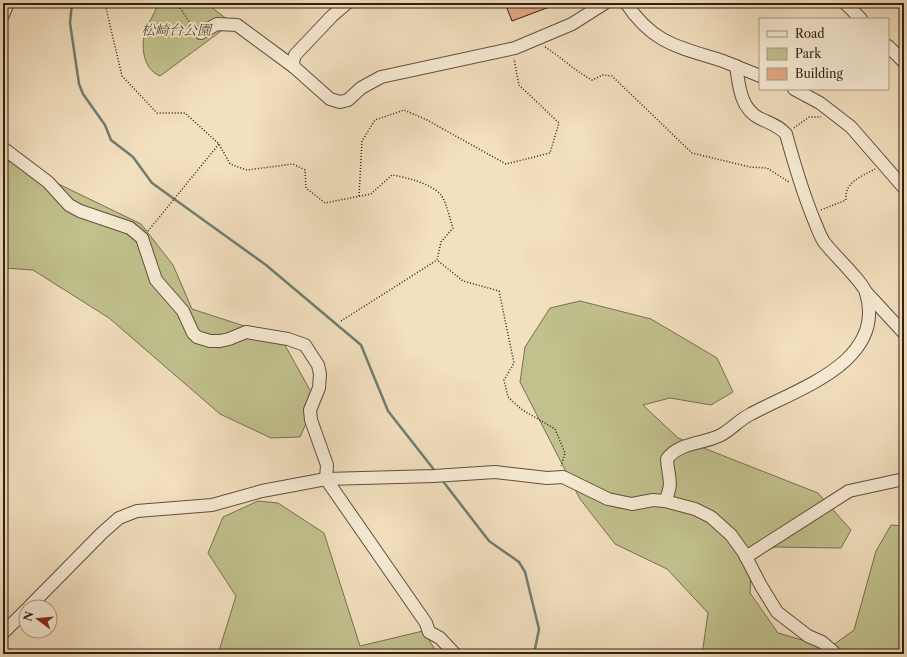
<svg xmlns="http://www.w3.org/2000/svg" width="907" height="657" font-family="'Libre Caslon Text','Noto Serif JP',serif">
  <rect width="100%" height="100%" fill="#f3e0bf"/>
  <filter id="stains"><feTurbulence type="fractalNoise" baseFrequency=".005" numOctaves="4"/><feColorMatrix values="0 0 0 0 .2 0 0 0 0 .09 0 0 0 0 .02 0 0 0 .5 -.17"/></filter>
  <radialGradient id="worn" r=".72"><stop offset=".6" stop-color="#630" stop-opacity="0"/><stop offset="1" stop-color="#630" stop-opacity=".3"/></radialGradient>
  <g fill="#c1c18e" stroke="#78704f">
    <path d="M 157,3 L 206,3 L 232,23 L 160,76 C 143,69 140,46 146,29 C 149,21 157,11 157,3 Z"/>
    <polygon points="11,161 141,224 173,265 192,309 281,338 316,401 300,437 271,438 220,414 109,318 33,270 3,268 3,165"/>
    <polygon points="580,301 651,319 717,358 733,392 711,405 670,398 643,405 678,438 818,493 851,530 841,548 775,547 752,556 750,593 778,633 829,648 854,630 876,551 891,525 904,526 904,654 698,654 703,648 708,613 667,569 615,544 580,499 520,382 525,347 550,308"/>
    <polygon points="258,501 278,503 324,533 360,646 423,631 438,654 218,654 236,596 208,553 223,517"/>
  </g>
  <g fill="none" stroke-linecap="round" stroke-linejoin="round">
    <g stroke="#707e71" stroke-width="2.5">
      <polyline points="72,3 70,23 79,84 83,94 105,125 111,140 133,157 152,183 266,265 361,345 388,411 435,471"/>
      <polyline points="442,480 489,541 519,562 525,572 539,629 534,654"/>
    </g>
  </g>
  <polygon fill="#e3a984" stroke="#301f10" points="505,3 560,3 512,21"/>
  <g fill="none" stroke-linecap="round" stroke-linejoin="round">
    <defs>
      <g id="minor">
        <polyline points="347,3 332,16 295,55 293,62 294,67 330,99 340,102 348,100 361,88 381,77 515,48 572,24 605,3"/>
        <path d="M 626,3 C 653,44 679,47 723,61 C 735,66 748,71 760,76"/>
        <polyline points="845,3 861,19"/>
        <polyline points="3,15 8,3"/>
        <polyline points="201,33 217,24 237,25 294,67"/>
        <polyline points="888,46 904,62"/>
        <polyline points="794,89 820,103 851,127 904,188"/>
        <polyline points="3,148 48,182 69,205 80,211 130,228 142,238 156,280 183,311 193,333 197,337 210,341 220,341 229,339 246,332 288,339 305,345 318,365 320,374 319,388 310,410 311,420 327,465 326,479 426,623 429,632 440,638 455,654"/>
        <polyline points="866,292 904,333"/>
        <path d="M 665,501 C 674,482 668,478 667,459 C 679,442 704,444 721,435 C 732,429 740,419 751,414 C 797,389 887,362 866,293 C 864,283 832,253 824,242 C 820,236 817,227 814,220 C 802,191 794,163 786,134 C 778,125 769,123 759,118 C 740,108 739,85 736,66"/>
        <polyline points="746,557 849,491 904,479"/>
        <polyline points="29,607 102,533 119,518 137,511 212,505 262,491 326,479 434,476 495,472 547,478 563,477 608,499 632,504 653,500 665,501 695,509 711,517 731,535 744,553 761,586 777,612 808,636 822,642 836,654"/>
        <polyline points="3,633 26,610"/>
      </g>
    </defs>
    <use href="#minor" stroke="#614f3c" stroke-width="14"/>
    <g stroke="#301f10" stroke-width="1.5" stroke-dasharray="1 2" stroke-linecap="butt">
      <path d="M 106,3 L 105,4 L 122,76 L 157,113 L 185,113 L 219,144 L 230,164 L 247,170 L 293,164 L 305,170 L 306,188 L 325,203 L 371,194 L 392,175 C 406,177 432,184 441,195 C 446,201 450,220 453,228 L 441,242 L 437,260 L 463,281 L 499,291 L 514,363 L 504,380 L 508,397 L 521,409 L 555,429 L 565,453 L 561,466"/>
      <polyline points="177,3 190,23"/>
      <path d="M 545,47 C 561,57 575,71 592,80 L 603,75 L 612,76 L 692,153 L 750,167 L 767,168 L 789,182"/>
      <polyline points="794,128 809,117 821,117"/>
      <polyline points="359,196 362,141 375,120 404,110 427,120 506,164 550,153 559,123 519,85 514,59"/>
      <path d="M 821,210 L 846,200 C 844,182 861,177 875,169"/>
      <polyline points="148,231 219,144"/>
      <polyline points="341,321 437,260"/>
      <polyline points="3,650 7,654"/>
    </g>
    <use href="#minor" stroke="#f7ebd5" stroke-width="12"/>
  </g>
  <g text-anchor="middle" stroke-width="3.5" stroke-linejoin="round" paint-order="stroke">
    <g font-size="14" font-style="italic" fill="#5c5036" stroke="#f7ebd5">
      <text x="176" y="35">松崎台公園</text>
    </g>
  </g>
  <rect width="907" height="657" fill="none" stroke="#f3e0bf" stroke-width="16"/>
  <rect x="4" y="4" width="899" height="649" fill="none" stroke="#301f10" stroke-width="2"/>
  <rect x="8" y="8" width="891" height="641" fill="none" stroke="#301f10"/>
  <rect x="759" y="18" width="130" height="72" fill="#f7ebd5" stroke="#a79986"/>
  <rect x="767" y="31" width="20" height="6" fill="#f7ebd5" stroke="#a79986"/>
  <text x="795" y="38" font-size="12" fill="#301f10">Road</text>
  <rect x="767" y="48" width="20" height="12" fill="#c1c18e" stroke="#a79986"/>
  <text x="795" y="58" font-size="12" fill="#301f10">Park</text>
  <rect x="767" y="68" width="20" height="12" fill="#e3a984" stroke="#a79986"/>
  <text x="795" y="78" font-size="12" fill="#301f10">Building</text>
  <g transform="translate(38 619) rotate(286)"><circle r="19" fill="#f7ebd5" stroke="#a79986"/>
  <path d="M0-3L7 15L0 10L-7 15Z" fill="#8f2418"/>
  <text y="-6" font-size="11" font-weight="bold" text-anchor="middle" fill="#301f10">N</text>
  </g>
  <rect width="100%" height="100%" filter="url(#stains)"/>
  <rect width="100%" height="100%" fill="url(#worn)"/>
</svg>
